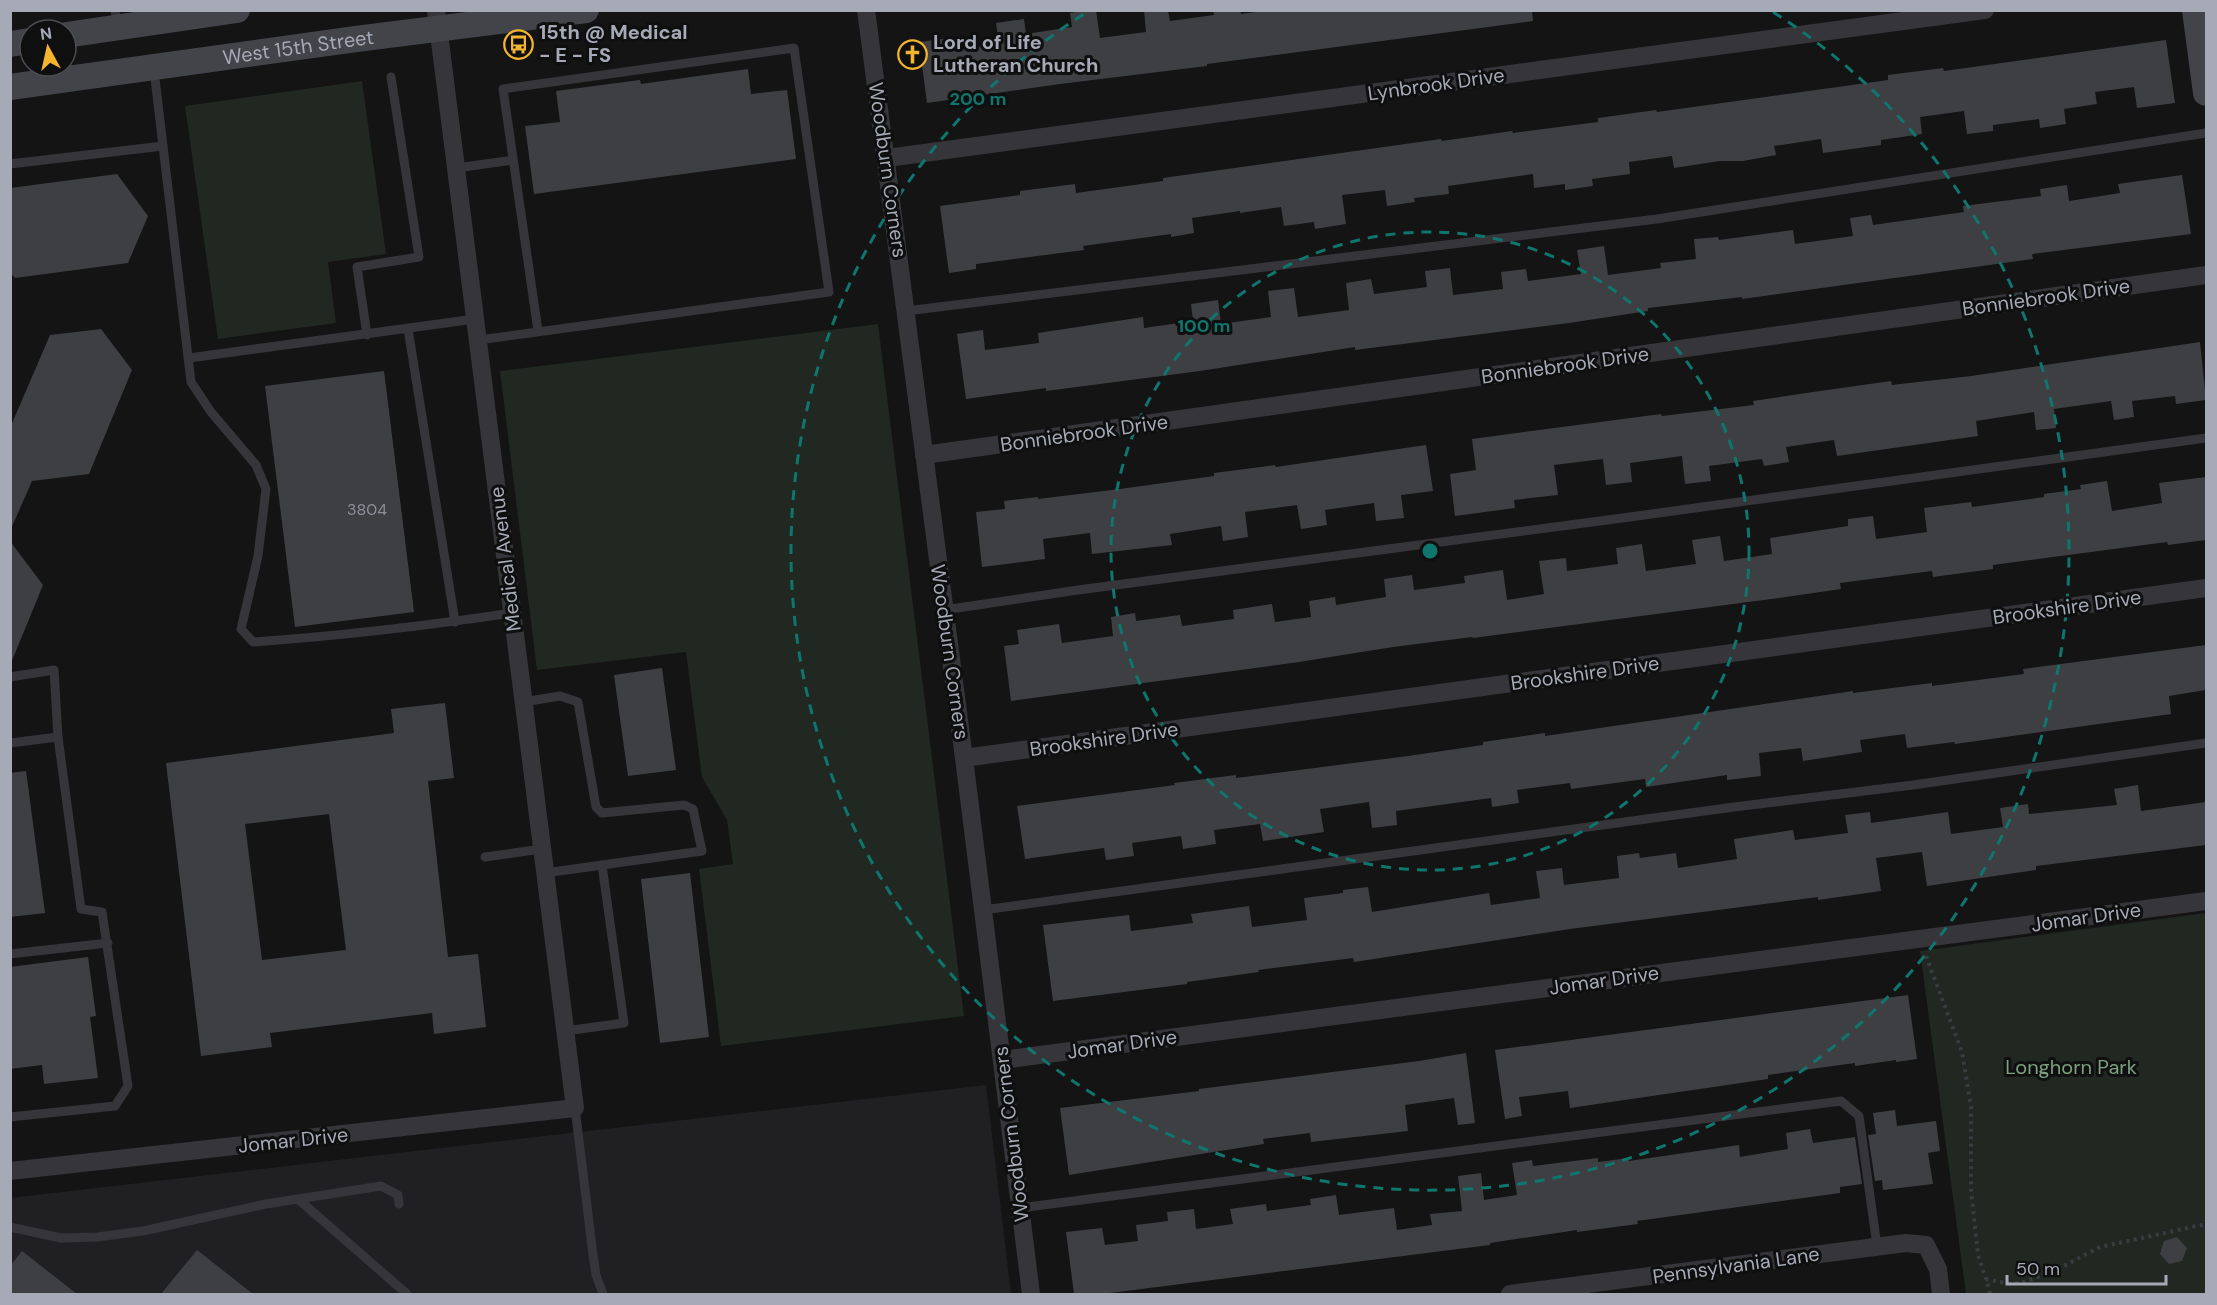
<svg xmlns="http://www.w3.org/2000/svg" width="2217" height="1305" font-family="'DM Sans',sans-serif">
  <rect width="100%" height="100%" fill="#141415"/>
  <polygon fill="#202022" points="986,1085 1011,1294 11,1294 10,1198"/>
  <g fill="#202821">
    <polygon points="362,81 386,254 328,262 336,323 218,339 185,106"/>
    <polygon points="878,324 964,1016 721,1046 699,869 733,864 727,820 702,777 686,652 537,670 500,371"/>
    <polygon points="2206,913 2206,1294 1966,1294 1920,951"/>
  </g>
  <g fill="#3e3f42" fill-rule="evenodd">
    <polygon points="1087,10 1096,10 1100,38 1146,32 1144,10 1168,10 1170,21 1214,15 1213,10 1240,10 1241,14 1271,10 1532,10 1533,21 1207,64 1207,66 1060,84 927,103 919,42 950,38 952,51 999,44 996,23 1024,19 1026,34 1072,27 1070,13"/>
    <polygon points="2166,40 2175,103 2137,108 2134,87 2095,92 2097,104 2064,109 2066,124 2040,128 2039,119 1993,125 1993,131 1967,134 1964,111 1920,117 1922,134 1881,140 1881,145 1823,153 1821,139 1774,146 1776,155 1743,161 1720,161 1674,168 1672,156 1629,162 1630,174 1592,179 1593,186 1565,190 1565,184 1534,188 1533,174 1448,186 1449,194 1414,198 1415,202 1387,206 1385,190 1342,195 1346,224 1315,229 1314,222 1284,226 1281,207 1240,213 1240,211 1192,218 1194,233 1171,237 1171,234 1083,246 1084,250 976,264 976,269 949,273 940,206 1020,195 1020,191 1075,184 1076,193 1163,181 1163,178 1441,139 1442,141 1512,131 1513,133 1598,122 1598,118 1656,110 1657,112 1888,80 1888,75 1943,68 1944,71"/>
    <polygon points="748,69 751,94 787,90 796,159 534,194 525,126 560,122 556,91 640,80 641,84"/>
    <polygon points="117,174 148,216 128,263 15,278 10,272 10,188"/>
    <polygon points="2182,175 2191,234 2032,254 2033,259 1742,299 1742,297 1648,308 1648,311 1569,323 1355,350 1355,347 1200,371 1046,391 1046,388 966,399 957,334 983,330 985,350 1039,343 1038,333 1143,317 1144,328 1193,321 1191,304 1218,300 1221,324 1271,317 1268,291 1294,288 1298,317 1349,310 1346,283 1371,279 1374,294 1427,287 1425,271 1450,268 1453,295 1503,289 1501,272 1526,269 1528,281 1581,274 1577,250 1604,246 1608,275 1661,268 1660,263 1696,259 1694,239 1718,237 1719,240 1793,230 1795,244 1853,236 1850,218 1871,215 1873,225 1964,212 1963,206 2041,196 2040,189 2067,185 2069,201 2120,193 2118,184"/>
    <polygon points="101,329 132,370 89,474 32,481 10,531 10,428 50,335"/>
    <polygon points="2200,342 2206,400 2176,404 2175,396 2132,401 2134,417 2114,420 2111,401 2054,409 2056,428 2036,430 2034,412 1976,421 1978,436 1837,456 1834,440 1786,447 1789,462 1764,466 1762,459 1709,466 1711,481 1685,484 1682,456 1630,463 1632,482 1606,485 1603,459 1554,465 1558,495 1514,500 1515,508 1455,516 1450,474 1476,470 1472,439 1661,414 1662,416 1754,405 1753,401 1813,392 1891,381 1892,385 1971,376"/>
    <polygon points="384,371 414,612 295,627 265,386"/>
    <polygon points="1426,445 1433,491 1401,495 1404,518 1376,521 1374,503 1325,510 1327,525 1301,529 1297,505 1245,512 1248,537 1223,541 1221,526 1170,534 1172,545 1092,554 1090,533 1043,539 1045,559 982,567 976,512 1005,509 1004,501 1038,497 1038,499 1120,489 1214,476 1214,473 1275,465 1276,467"/>
    <polygon points="2206,477 2206,540 2168,545 2167,542 1993,565 1993,569 1933,577 1932,571 1840,583 1841,589 1779,598 1473,638 1472,637 1393,647 1299,662 1011,701 1004,646 1019,644 1017,630 1059,624 1062,643 1113,636 1111,617 1135,613 1136,621 1180,615 1182,626 1234,619 1233,610 1272,604 1275,622 1311,617 1309,601 1335,597 1336,605 1386,597 1384,579 1412,575 1414,590 1465,583 1464,576 1503,570 1507,600 1544,594 1539,561 1566,558 1567,571 1618,564 1616,548 1642,544 1646,571 1696,564 1692,540 1720,536 1724,561 1772,554 1770,538 1848,526 1848,519 1873,516 1876,539 1927,532 1924,508 1971,502 1972,507 2044,497 2044,494 2081,489 2080,485 2107,481 2112,511 2162,503 2159,483"/>
    <polygon points="10,541 43,585 11,663 10,663"/>
    <polygon points="2206,645 2206,690 2169,696 2171,714 1955,744 1954,742 1907,748 1905,734 1860,740 1862,752 1803,761 1801,748 1759,753 1761,776 1727,780 1727,775 1646,787 1645,779 1571,789 1570,783 1517,790 1519,803 1492,807 1491,798 1396,811 1397,825 1372,828 1369,802 1320,809 1324,832 1263,841 1260,824 1214,830 1216,844 1183,849 1181,836 1132,843 1134,856 1106,860 1104,848 1025,859 1017,806 1175,785 1174,783 1236,775 1236,778 1408,756 1483,745 1483,742 1545,733 1545,736 1853,691 1853,693 1932,683 1932,686 2024,674 2023,669"/>
    <polygon points="662,668 676,770 628,776 614,675"/>
    <path d="M 445,703 L 454,778 L 428,781 L 448,957 L 478,954 L 486,1027 L 434,1034 L 432,1013 L 270,1033 L 272,1047 L 201,1056 L 166,763 L 394,733 L 391,709 ZM 329,814 L 346,950 L 262,960 L 245,824 Z"/>
    <polygon points="26,771 45,913 10,917 10,773"/>
    <polygon points="2138,785 2141,811 2206,802 2206,845 2036,866 2036,870 1927,886 1922,852 1876,858 1881,891 1818,900 1818,897 1570,929 1354,962 1353,958 1258,970 1259,972 1187,982 1187,984 1053,1001 1043,925 1129,915 1131,931 1193,923 1191,914 1249,906 1252,927 1307,920 1304,898 1343,893 1343,890 1368,887 1372,912 1489,893 1491,905 1540,898 1536,871 1562,868 1564,885 1619,878 1617,856 1639,853 1640,858 1676,853 1678,868 1737,859 1734,839 1793,830 1795,840 1848,833 1845,815 1870,812 1871,823 1948,812 1951,834 2003,827 2000,808 2028,804 2029,814 2117,805 2114,789"/>
    <polygon points="690,873 709,1037 660,1043 641,879"/>
    <polygon points="88,957 96,1016 90,1017 98,1078 44,1084 42,1065 10,1069 10,967"/>
    <polygon points="1908,995 1917,1059 1896,1062 1896,1060 1855,1066 1855,1063 1768,1075 1768,1079 1570,1108 1568,1091 1519,1097 1522,1116 1505,1119 1495,1050"/>
    <polygon points="1466,1053 1475,1123 1458,1125 1454,1098 1405,1105 1408,1131 1311,1142 1310,1133 1263,1139 1264,1144 1069,1175 1060,1108 1199,1091 1199,1089 1419,1061"/>
    <polygon points="1895,1110 1897,1126 1936,1121 1940,1151 1928,1153 1933,1184 1883,1190 1882,1180 1875,1181 1868,1135 1876,1134 1873,1113"/>
    <polygon points="1810,1129 1813,1143 1855,1137 1862,1184 1840,1187 1840,1193 1637,1221 1638,1224 1577,1232 1577,1230 1490,1243 1490,1245 1102,1294 1074,1294 1066,1232 1102,1228 1105,1245 1138,1241 1136,1225 1168,1221 1167,1212 1194,1209 1196,1229 1233,1224 1230,1209 1266,1204 1267,1211 1311,1205 1310,1199 1336,1195 1339,1215 1394,1208 1397,1230 1432,1225 1430,1214 1462,1211 1458,1176 1481,1173 1484,1200 1517,1195 1512,1163 1532,1160 1533,1166 1598,1158 1598,1162 1629,1158 1629,1161 1739,1145 1740,1157 1788,1149 1786,1133"/>
    <polygon points="2177,1237 2187,1248 2182,1261 2169,1264 2160,1254 2164,1241"/>
    <polygon points="197,1250 253,1294 161,1294"/>
    <polygon points="22,1251 77,1294 10,1294 10,1266"/>
  </g>
  <g fill="none" stroke-linecap="round" stroke-linejoin="round">
    <g stroke="#3b3c41" stroke-width="4" stroke-dasharray="3 4.5" stroke-linecap="butt">
      <polyline points="1926,956 1962,1052 1971,1107 1971,1190 1978,1255 1986,1279"/>
      <polyline points="1990,1294 1986,1279 2011,1284 2024,1282 2056,1270 2100,1247 2206,1224"/>
    </g>
    <g stroke="#35353a" stroke-width="9">
      <polyline points="115,10 117,26"/>
      <path d="M 154,70 L 191,382 L 211,412 L 256,465 L 266,489 L 258,556 L 241,629 L 253,642 C 340,636 425,626 512,613"/>
      <polyline points="10,164 163,146"/>
      <polyline points="456,168 513,160"/>
      <polyline points="906,311 1657,219 2206,133"/>
      <polyline points="408,329 455,622"/>
      <polyline points="367,335 357,267 419,257 391,77"/>
      <polyline points="479,340 829,292 794,48 503,89 538,331"/>
      <polyline points="189,358 475,319"/>
      <polyline points="944,610 1078,590 1615,519 2206,438"/>
      <polyline points="10,677 54,670 58,737 81,909 102,912 128,1086 115,1106 10,1117"/>
      <polyline points="523,702 560,696 578,702 596,807 602,813 684,805 693,809 702,851 545,873"/>
      <polyline points="10,743 58,737"/>
      <polyline points="485,857 542,849"/>
      <polyline points="983,910 1734,807 1913,785 2206,743"/>
      <polyline points="10,954 108,943"/>
      <polyline points="565,1031 624,1023 602,865"/>
      <polyline points="575,1108 593,1255 596,1275 603,1294"/>
      <polyline points="298,1199 381,1186 398,1195 399,1204"/>
      <polyline points="1020,1208 1841,1101 1859,1116 1877,1246"/>
      <polyline points="10,1227 61,1238 97,1237 143,1231 266,1204 298,1199 407,1294"/>
    </g>
    <g stroke="#35353a" stroke-width="18">
      <polyline points="866,10 964,758 1031,1294"/>
      <polyline points="887,158 1985,10"/>
      <polyline points="924,455 2206,275"/>
      <polyline points="964,758 2206,588"/>
      <polyline points="1002,1060 2206,901"/>
      <polyline points="10,1171 575,1108 436,10"/>
      <polyline points="1510,1294 1906,1243 1926,1245 1938,1269 1941,1294"/>
    </g>
    <g stroke="#43444a" stroke-width="26">
      <polyline points="2195,10 2206,93"/>
      <polyline points="66,35 237,10"/>
      <polyline points="10,44 30,41"/>
      <path id="s1" d="M 10,87 L 356,39 L 586,10"/>
    </g>
  </g>
  <g fill="none" stroke="#0f766e" stroke-width="3" stroke-dasharray="10 8">
    <circle cx="1430" cy="551" r="319"/>
    <path d="M1773 12A639 639 0 1 1 1087 12"/>
  </g>
  <defs>
    <symbol id="bus-ring" viewBox="-11 -11 22 22"><circle r="9.5" fill="#0f0f10" stroke="#f3b42e" stroke-width="1.5"/><path d="M-5-6H5V4H4V6H2V4H-2V6H-4V4H-5ZM-3.5-4V0h7V-4ZM-3.5 1.2v1.5H-2V1.2ZM2 1.2v1.5H3.5V1.2Z" fill="#f3b42e"/></symbol>
    <symbol id="church-ring" viewBox="-11 -11 22 22"><circle r="9.5" fill="#0f0f10" stroke="#f3b42e" stroke-width="1.5"/><path d="M-1.2-6h2.4v3.5h3.3v2.4h-3.3V6h-2.4V-.1h-3.3v-2.4h3.3Z" fill="#f3b42e"/></symbol>
  </defs>
  <g fill-rule="evenodd">
    <use href="#bus-ring" x="502" y="28" width="33" height="33"/>
    <use href="#church-ring" x="896" y="38" width="33" height="33"/>
  </g>
  <g text-anchor="middle" stroke-width="6" stroke-linejoin="round" paint-order="stroke">
    <g font-size="16" fill="#8b8f99">
      <text x="367" y="515">3804</text>
    </g>
    <g font-size="20" font-weight="bold" fill="#a5aab6" stroke="#0f0f10" text-anchor="start">
      <text x="539" y="39">15th @ Medical<tspan x="539" dy="23">- E - FS</tspan></text>
      <text x="933" y="49">Lord of Life<tspan x="933" dy="23">Lutheran Church</tspan></text>
    </g>
    <g font-size="20" fill="#a5aab6" stroke="#0f0f10">
      <text dy="7" stroke="none"><textPath href="#s1" startOffset="291">West 15th Street</textPath></text>
      <text transform="translate(1436 84) rotate(-8)" y="7">Lynbrook Drive</text>
      <text transform="translate(888 170) rotate(82)" y="7">Woodburn Corners</text>
      <text transform="translate(2046 297) rotate(-8)" y="7">Bonniebrook Drive</text>
      <text transform="translate(1565 365) rotate(-8)" y="7">Bonniebrook Drive</text>
      <text transform="translate(1084 433) rotate(-8)" y="7">Bonniebrook Drive</text>
      <text transform="translate(505 559) rotate(-97)" y="7">Medical Avenue</text>
      <text transform="translate(2067 607) rotate(-8)" y="7">Brookshire Drive</text>
      <text transform="translate(950 652) rotate(82)" y="7">Woodburn Corners</text>
      <text transform="translate(1585 673) rotate(-8)" y="7">Brookshire Drive</text>
      <text transform="translate(1104 739) rotate(-8)" y="7">Brookshire Drive</text>
      <text transform="translate(2086 917) rotate(-8)" y="7">Jomar Drive</text>
      <text transform="translate(1604 980) rotate(-8)" y="7">Jomar Drive</text>
      <text transform="translate(1122 1044) rotate(-8)" y="7">Jomar Drive</text>
      <text transform="translate(1011 1134) rotate(-97)" y="7">Woodburn Corners</text>
      <text transform="translate(293 1140) rotate(-6)" y="7">Jomar Drive</text>
      <text transform="translate(1736 1265) rotate(-8)" y="7">Pennsylvania Lane</text>
    </g>
    <g font-size="20" fill="#7ca17f" stroke="#0f0f10">
      <text x="2071" y="1074">Longhorn Park</text>
    </g>
  </g>
  <circle cx="1430" cy="551" r="9" fill="#0f766e" stroke="#0f0f10" stroke-width="3"/>
  <g font-size="18" text-anchor="middle" font-weight="bold" fill="#0f766e" stroke="#0f0f10" stroke-width="6" stroke-linejoin="round" paint-order="stroke">
    <text x="978" y="105">200 m</text>
    <text x="1204" y="332">100 m</text>
  </g>
  <rect width="2217" height="1305" fill="none" stroke="#a5aab6" stroke-width="24"/>
  <g transform="translate(48 48) rotate(352)"><circle r="28" fill="#0f0f10" stroke="#4b4d52" stroke-width="1.5"/>
  <path d="M0-4.5L10 22L0 15L-10 22Z" fill="#f3b42e"/>
  <text y="-9" font-size="16" font-weight="bold" text-anchor="middle" fill="#a5aab6">N</text>
  </g>
  <path d="M2007 1275v9h159v-9" fill="none" stroke="#a5aab6" stroke-width="3"/>
  <text x="2016" y="1275" font-size="18" fill="#a5aab6" stroke="#0f0f10" stroke-width="4.5" paint-order="stroke">50 m</text>
</svg>
